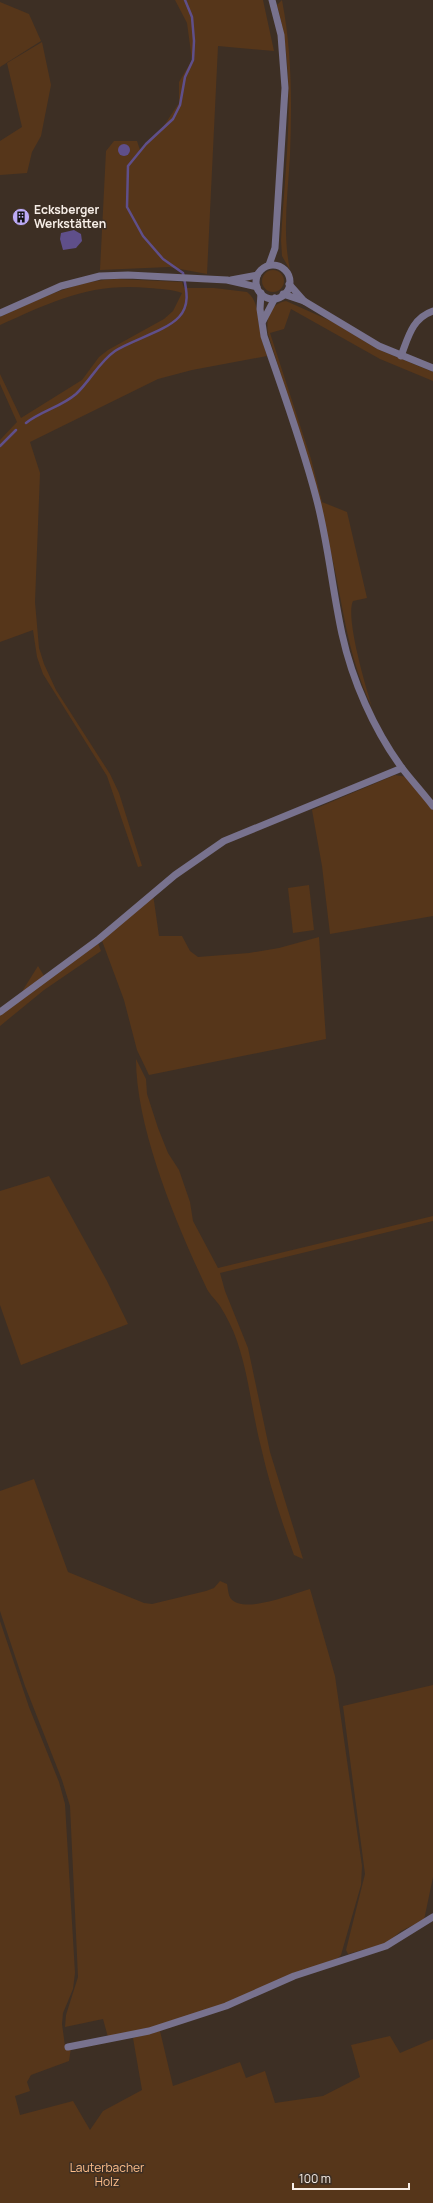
<svg xmlns="http://www.w3.org/2000/svg" width="433" height="2203" font-family="Manrope,sans-serif">
  <rect width="100%" height="100%" fill="#3d2f24"/>
  <g fill="#56361a">
    <polygon points="175,0 263,0 274,51 218,46 207,274 169,267 100,270 106,151 114,141 137,141 140,150 163,127 179,103 179,82 192,60 187,23"/>
    <path d="M 282,0 C 292,52 292,102 290,155 C 288,193 282,232 290,270 L 282,256 L 281,240 C 285,164 298,79 277,5 Z"/>
    <polygon points="0,2 29,14 41,41 0,67"/>
    <polygon points="42,42 51,85 41,136 32,152 27,173 0,175 0,141 22,127 7,63"/>
    <circle cx="273" cy="281" r="11"/>
    <path d="M 117,279 L 182,282 L 184,288 L 214,288 L 247,292 C 259,301 257,317 260,331 C 261,339 265,348 267,356 L 192,370 L 158,379 L 30,442 L 40,473 L 35,602 L 39,648 L 44,664 L 56,690 L 110,774 L 119,793 L 142,866 L 138,867 L 107,776 L 43,674 L 37,657 L 33,630 L 0,642 L 0,440 L 17,422 L 0,384 L 0,374 L 21,418 L 82,380 L 99,357 L 108,350 L 164,319 L 173,311 L 182,293 C 172,289 160,289 149,288 C 91,282 51,302 0,325 L 0,317 C 38,300 75,280 117,279 Z"/>
    <path d="M 286,301 L 333,322 L 377,349 L 433,372 L 433,381 L 380,359 L 291,309 L 284,329 L 270,333 L 311,459 L 322,502 L 347,512 L 367,598 L 353,601 C 345,617 366,688 372,707 C 346,654 343,600 329,544 C 312,473 290,403 268,334 C 266,319 269,304 286,301 Z"/>
    <polygon points="395,775 407,777 433,810 433,916 330,934 322,866 312,810"/>
    <polygon points="309,885 314,930 293,933 288,888"/>
    <polygon points="153,894 159,936 182,936 190,951 198,957 249,953 279,948 319,937 326,1039 149,1075 137,1050 124,1000 101,938"/>
    <polygon points="98,943 101,951 44,990 0,1026 0,1015 24,995 23,990 38,966 46,979"/>
    <path d="M 136,1059 L 146,1079 L 147,1094 L 158,1128 L 168,1153 L 179,1170 L 190,1202 L 193,1221 L 218,1268 L 433,1216 L 433,1221 L 220,1273 L 225,1291 L 248,1348 L 270,1452 L 303,1559 L 294,1555 C 281,1520 269,1483 261,1447 C 252,1412 249,1376 237,1341 C 233,1329 227,1317 220,1306 C 216,1300 210,1295 207,1289 C 177,1226 136,1129 136,1059 Z"/>
    <polygon points="49,1176 107,1281 128,1324 21,1365 0,1305 0,1191"/>
    <path d="M 34,1479 L 68,1572 L 144,1603 L 152,1604 L 206,1591 L 214,1588 L 220,1581 L 227,1584 C 228,1588 228,1595 231,1599 C 245,1614 292,1594 310,1589 L 335,1676 L 362,1866 L 361,1885 L 341,1955 L 338,1958 L 183,2020 L 108,2037 L 103,2019 L 65,2027 L 66,2015 L 78,1977 L 70,1806 L 62,1780 L 25,1686 L 0,1611 L 0,1491 Z"/>
    <polygon points="0,1621 29,1707 59,1782 65,1804 75,1973 73,1989 63,2013 62,2024 65,2046 71,2048 69,2061 31,2075 27,2082 30,2091 15,2096 20,2115 73,2101 90,2130 103,2111 142,2090 133,2038 160,2031 173,2086 240,2062 246,2078 265,2071 275,2103 323,2096 360,2077 351,2045 390,2036 400,2053 433,2039 433,2203 0,2203"/>
    <polygon points="433,1685 433,1877 424,1920 401,1931 387,1943 348,1954 346,1950 365,1874 343,1706"/>
  </g>
  <g fill="#5f4f8a">
    <circle cx="124" cy="150" r="6"/>
    <polygon points="74,230 81,234 82,241 76,248 63,250 60,239 61,233"/>
  </g>
  <g fill="none" stroke-linecap="round" stroke-linejoin="round">
    <g stroke="#5f4f8a" stroke-width="2.5">
      <path d="M 26,423 C 41,411 61,407 76,394 C 90,381 99,362 115,351 C 132,340 166,331 179,317 C 191,304 186,288 183,273 L 163,259 L 143,236 L 127,207 L 128,166 L 146,144 L 173,119 L 180,105 L 185,77 L 193,60 L 194,41 L 192,17 L 185,0"/>
      <polyline points="0,446 16,430"/>
    </g>
    <g stroke="#78728e" stroke-width="7">
      <polyline points="269,265 275,248 285,88 281,35 272,0"/>
      <circle cx="273" cy="282" r="17"/>
      <polyline points="231,280 257,275"/>
      <polyline points="289,284 304,301"/>
      <path d="M 261,293 L 260,309 L 264,336 C 282,389 302,443 316,497 C 328,542 332,588 342,634 C 352,680 374,730 402,768 C 412,781 423,793 433,806"/>
      <polyline points="283,294 304,301 379,346 433,368"/>
      <polyline points="0,313 61,286 100,276 128,275 227,280 257,287"/>
      <polyline points="263,321 275,298"/>
      <path d="M 401,356 C 408,338 412,318 433,311"/>
      <polyline points="0,1012 99,939 175,875 224,841 402,768"/>
      <polyline points="68,2047 149,2031 226,2006 294,1976 386,1946 433,1917"/>
    </g>
  </g>
  <defs>
    <symbol id="building-disc" viewBox="-11 -11 22 22"><circle r="9.5" fill="#bcaaf6" stroke="#3d2f24"/><path d="M-4-6H4V6H1V3H-1V6H-4ZM-2.5-4.3h1.7v1.8h-1.7ZM.8-4.3h1.7v1.8H.8ZM-2.5-1h1.7V.8h-1.7ZM.8-1h1.7V.8H.8Z" fill="#111"/></symbol>
  </defs>
  <g fill-rule="evenodd">
    <use href="#building-disc" x="11" y="207" width="20" height="20"/>
  </g>
  <g text-anchor="middle" stroke-width="3" stroke-linejoin="round" paint-order="stroke">
    <g font-size="12" font-weight="bold" fill="#f7eee7" stroke="#3d2f24" text-anchor="start">
      <text x="34" y="214">Ecksberger<tspan x="34" dy="14">Werkstätten</tspan></text>
    </g>
    <g font-size="12" fill="#febe8a" stroke="#3d2f24">
      <text x="107" y="2172">Lauterbacher<tspan x="107" dy="14">Holz</tspan></text>
    </g>
  </g>
  <path d="M293 2183v6h116v-6" fill="none" stroke="#f7eee7" stroke-width="2"/>
  <text x="299" y="2183" font-size="12" fill="#f7eee7" stroke="#3d2f24" stroke-width="3" paint-order="stroke">100 m</text>
</svg>
